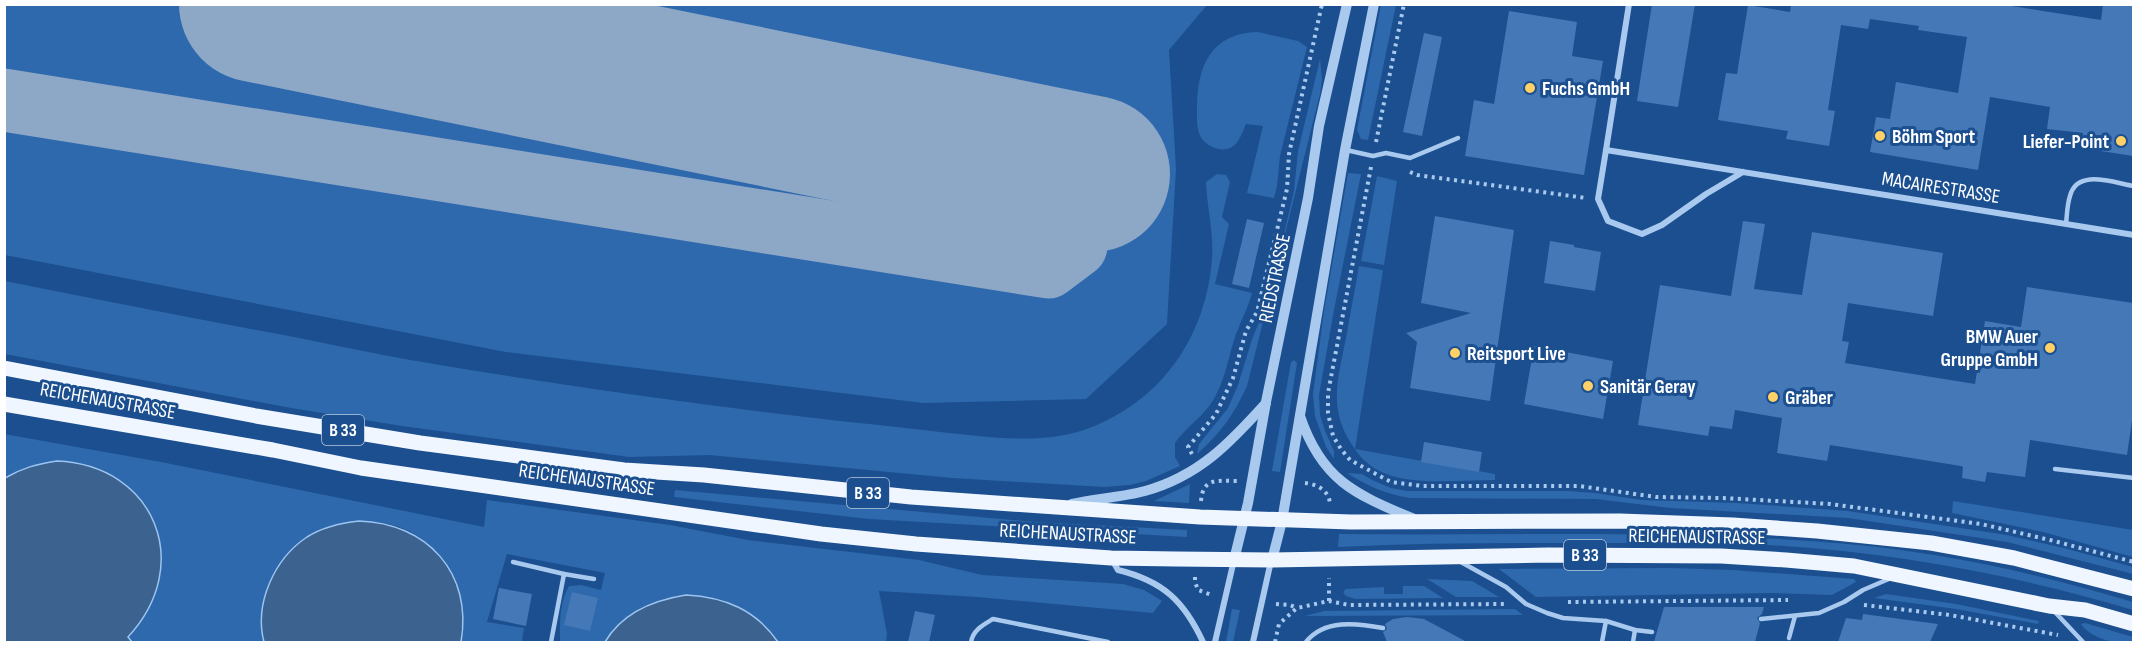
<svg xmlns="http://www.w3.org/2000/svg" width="2138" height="647" font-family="'Sofia Sans Condensed',sans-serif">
  <rect width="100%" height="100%" fill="#1b4f8f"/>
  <g fill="#2e69ad">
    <polygon points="4,5 1207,5 1169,50 1176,169 1167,324 1086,399 923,403 506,352 5,255"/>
    <polygon points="1381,5 1396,5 1368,140 1361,139 1357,130"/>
    <path d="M 1258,32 L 1298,41 L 1307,47 L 1280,156 L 1277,186 L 1274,198 L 1247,193 L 1263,126 L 1246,124 C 1243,131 1239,143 1232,147 C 1223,153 1208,147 1202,139 C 1196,130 1197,119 1197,108 C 1197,66 1211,33 1258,32 Z"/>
    <path d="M 1320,59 L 1322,79 L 1320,94 L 1247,386 C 1235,413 1220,434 1197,454 L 1199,444 L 1228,408 L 1238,385 L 1252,339 L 1268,302 L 1294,191 L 1298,151 Z"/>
    <polygon points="1348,173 1361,174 1334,310 1319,395 1320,415 1325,431 1334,451 1334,459 1326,447 1315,416 1313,394 1324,311"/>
    <path d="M 1217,174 L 1226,175 L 1230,182 L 1222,217 L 1229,224 L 1215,284 L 1252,293 C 1248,309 1239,324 1234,340 C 1227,363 1224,385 1210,405 C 1200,419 1184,429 1175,443 L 1175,457 L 1180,466 L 1146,481 L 1130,485 L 1104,487 L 952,478 L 709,455 L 629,457 L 402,426 L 291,408 L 5,354 L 5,281 C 101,300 197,319 294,337 C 344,347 395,358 446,366 C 580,388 714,407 849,422 C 879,425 909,428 940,432 C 989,437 1045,446 1092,427 C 1164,398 1206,335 1212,259 C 1214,233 1207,208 1206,182 Z"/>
    <polygon points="1377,176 1397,181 1384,265 1361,261"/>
    <path d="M 1359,266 L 1383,270 L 1355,449 L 1495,474 L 1495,480 C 1464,480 1429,484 1399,478 C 1382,474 1366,465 1357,452 C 1327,412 1337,383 1346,338 C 1350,314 1355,290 1359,266 Z"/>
    <polygon points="1294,360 1297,363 1280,472 1272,471 1291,362"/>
    <path d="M 4,434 L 161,462 L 484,527 L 487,500 L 670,525 L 748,540 L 919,560 L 982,575 L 1123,584 L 1144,590 L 1162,601 L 1153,613 L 977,597 L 879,591 L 887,634 L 886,642 L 778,642 C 746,596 687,582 638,610 C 625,618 613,629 605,642 L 560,642 C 560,622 559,604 569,586 L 581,585 L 601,590 L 605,573 L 507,554 L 487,622 L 524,628 L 522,641 L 545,642 L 461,642 C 471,569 418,507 341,525 C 323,529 306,534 293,549 C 285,558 281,575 276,586 C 267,606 258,620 264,642 L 132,642 L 128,637 L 147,613 L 159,582 L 128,486 L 118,479 L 92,466 L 19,470 L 5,478 Z"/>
    <path d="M 1347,473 L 1362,474 L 1372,480 L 1391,488 L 1407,491 L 1568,491 L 1595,493 L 1642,500 L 1737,503 L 1848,511 L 2007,535 L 2064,548 L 2133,567 L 2133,574 L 2007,542 L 1848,518 L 1670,508 L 1596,499 L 1409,498 C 1386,494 1367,486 1347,473 Z"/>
    <polygon points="1190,484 1189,503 1154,501"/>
    <polygon points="675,490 1036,522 1187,530 1187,537 869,519 674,497"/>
    <polygon points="1953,501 2133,530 2133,557 2043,532 1952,513"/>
    <path d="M 1339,534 C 1504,536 1671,529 1836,543 C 1937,551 2037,573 2133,602 L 2133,610 C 2010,573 1880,550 1750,544 C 1692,542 1633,543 1574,543 C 1495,543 1417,543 1338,547 Z"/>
    <polygon points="1670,568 1733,570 1854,579 1856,582 1832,595 1773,593 1536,597 1499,569"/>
    <polygon points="1427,579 1472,581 1499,597 1456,597"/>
    <polygon points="1403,586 1424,586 1443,598 1355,599 1346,596 1343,592 1346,589 1384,587 1384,594 1403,594"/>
    <polygon points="1886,594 1956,604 2039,621 2038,624 1956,609 1874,598"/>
    <polygon points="1232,609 1240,610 1233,642 1226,642"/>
    <polygon points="1515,609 1523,615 1305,616 1324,611"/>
    <path d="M 2085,623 L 2133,637 L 2133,642 C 2113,643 2097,641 2082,626 L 2081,624 Z"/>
  </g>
  <g fill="#3c6290" stroke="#9cc4f0" stroke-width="1.5">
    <path d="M 57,461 C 155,465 195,565 128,637 L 132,642 L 5,642 L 5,478 C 22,468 37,464 57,461 Z"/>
    <path d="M 359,521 C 427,523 473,573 461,642 L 264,642 C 254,604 274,559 307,537 C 323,527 340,523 359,521 Z"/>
    <path d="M 686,595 C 725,597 756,610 778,642 L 605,642 C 622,613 654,600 686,595 Z"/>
  </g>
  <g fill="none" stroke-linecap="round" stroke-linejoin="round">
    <polyline stroke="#8da7c7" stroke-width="63" points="4,100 1048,267 1076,246 1092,174"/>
    <polyline stroke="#8da7c7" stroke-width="156" points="257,4 1092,174"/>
  </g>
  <g fill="#4478b7">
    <polygon points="1652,4 1695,4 1678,107 1637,101"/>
    <polygon points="1791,4 1999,4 2101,20 2103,4 2133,4 2133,156 2081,148 2083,133 2047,129 2050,107 1990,97 1978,170 1870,152 1876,117 1890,119 1896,82 1958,93 1967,37 1918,30 1919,26 1870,19 1868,29 1841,25 1828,110 1835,111 1829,146 1786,139 1788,131 1718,120 1726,73 1737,74 1748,5 1790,12"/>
    <polygon points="1509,11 1577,22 1572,56 1603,61 1584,175 1465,156 1474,100 1494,104"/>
    <polygon points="1424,33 1442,37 1422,136 1403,132"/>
    <polygon points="1435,216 1514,230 1490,401 1410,388 1417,342 1406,333 1471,313 1421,303"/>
    <polygon points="1247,219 1264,223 1249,288 1232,284"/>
    <polygon points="1743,221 1765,224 1754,289 1802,295 1812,232 1943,253 1933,316 1848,303 1842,341 1849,342 1845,363 1975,384 1985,321 2021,327 2027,287 2133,303 2133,413 2127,455 2030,440 2025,477 1987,472 1985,482 1962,478 1963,467 1961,466 1830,445 1827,461 1777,453 1782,418 1735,410 1732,429 1710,426 1708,436 1638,425 1660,285 1731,296"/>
    <polygon points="1550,241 1574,245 1574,247 1601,252 1595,291 1544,283"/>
    <polygon points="1534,346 1613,361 1603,419 1524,404"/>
    <polygon points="1424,442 1482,452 1479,472 1421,462"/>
    <polygon points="499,588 532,594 526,626 493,619"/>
    <polygon points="572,592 598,598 590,631 564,625"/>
    <polygon points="1664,607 1764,607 1762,614 1757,618 1760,623 1755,642 1654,642"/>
    <polygon points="915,611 935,615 929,642 908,642"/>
    <polygon points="1863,614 1938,624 1930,642 1838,642 1846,618 1862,620"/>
    <polygon points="1407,617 1424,619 1467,642 1387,642 1383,632 1387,629 1385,624 1393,619"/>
  </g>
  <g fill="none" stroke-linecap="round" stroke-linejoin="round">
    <g stroke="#a9c9ee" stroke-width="4" stroke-dasharray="3 4.5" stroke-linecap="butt">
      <polyline points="1376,142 1404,4"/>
      <polyline points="1371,167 1328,393 1328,413 1333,436 1341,449 1350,460 1391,482 1423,486 1579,486 1656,497 1723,498 1830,504 1981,524 2050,540 2134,562"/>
      <polyline points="1410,172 1417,175 1586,198"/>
      <polyline points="1192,454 1188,447 1216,414 1233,378 1246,331 1257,312 1287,189 1289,154 1322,4"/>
      <path d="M 1305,483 C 1317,484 1330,491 1330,505"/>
      <path d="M 1201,501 C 1203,477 1218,481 1237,481"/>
      <polyline points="1195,577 1195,582 1198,590 1212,595"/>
      <polyline points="1329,601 1329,578"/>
      <polyline points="1568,602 1788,600"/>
      <polyline points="1276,604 1290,605 1297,608"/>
      <polyline points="1864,605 1950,615 2058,635"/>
      <polyline points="1275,642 1279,624 1297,608 1329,601 1349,605 1506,604"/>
    </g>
    <g stroke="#a9c9ee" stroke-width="4.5">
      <polyline points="1346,150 1373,156 1386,153 1410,158 1458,138"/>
      <path d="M 2066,224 C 2067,215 2067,205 2070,196 C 2077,168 2114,183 2134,186"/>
      <polyline points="2055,469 2134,478"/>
      <polyline points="1459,561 1506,587 1526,604 1547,613 1563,618 1606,621 1635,630 1652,632"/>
      <polyline points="513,562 564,574"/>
      <polyline points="2053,610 2083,642"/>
      <polyline points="1761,619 1819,613 1844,602 1863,590 1891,578"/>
      <polyline points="1789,638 1795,616"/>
      <polyline points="551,642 564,574 594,579"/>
      <path d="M 971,642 C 973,630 983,625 993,619 L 1108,642"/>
      <path d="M 1306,642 C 1324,619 1357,623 1383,628"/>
      <polyline points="1602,642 1606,621"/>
      <polyline points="1633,642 1635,630"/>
    </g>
    <g stroke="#a9c9ee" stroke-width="6">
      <polyline points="1606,150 1629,4"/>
      <polyline points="1743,172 1706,194 1662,225 1642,234 1608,221 1598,199 1606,150 2134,235"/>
      <path d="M 1111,558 L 1118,570 C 1163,581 1184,601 1203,642"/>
      <polyline points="1215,642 1234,560"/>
      <polyline points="1253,642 1271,561"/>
    </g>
    <g stroke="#a9c9ee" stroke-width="10">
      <path d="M 1300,416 C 1322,481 1355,494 1414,519"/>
      <path d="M 1072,504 C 1094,499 1123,497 1145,491 C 1199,476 1230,443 1266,403"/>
      <polyline points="1234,560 1248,503 1266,402 1308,198 1319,126 1347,4"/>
      <polyline points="1272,560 1282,521 1345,150 1374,4"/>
    </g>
    <g stroke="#f0f6ff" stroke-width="15">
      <polyline points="4,368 256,416 420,443 624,470 704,475 911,497 1200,517 1351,522 1620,521 1733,525 1817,531 1931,543 2014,558 2134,589"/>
      <polyline points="4,404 273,450 361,468 821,534 916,544 1111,558 1176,559 1272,560 1548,555 1721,556 1786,560 1854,566 2049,606 2085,610 2134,624"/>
    </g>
  </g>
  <g fill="#ffd166" stroke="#1b4f8f" stroke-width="2">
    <circle cx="1530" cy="88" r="6"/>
    <circle cx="1880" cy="136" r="6"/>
    <circle cx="2121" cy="141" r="6"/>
    <circle cx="2050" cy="348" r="6"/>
    <circle cx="1455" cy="353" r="6"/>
    <circle cx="1588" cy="386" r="6"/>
    <circle cx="1773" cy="397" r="6"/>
  </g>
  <g text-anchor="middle" stroke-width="6" stroke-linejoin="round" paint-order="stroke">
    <g fill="#1b4f8f" stroke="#bbcadd" stroke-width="1.5">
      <rect x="322" y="415" width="42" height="30" rx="4.5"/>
      <rect x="847" y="478" width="42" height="30" rx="4.5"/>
      <rect x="1564" y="540" width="42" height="30" rx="4.5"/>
    </g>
    <g font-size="18" font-weight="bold" fill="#fff">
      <text x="343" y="436">B 33</text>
      <text x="868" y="499">B 33</text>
      <text x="1585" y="561">B 33</text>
    </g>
    <g font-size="20" font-weight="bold" fill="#fff" stroke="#1b4f8f" text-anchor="start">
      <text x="1542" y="95">Fuchs GmbH</text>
      <text x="1892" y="143">Böhm Sport</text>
      <text x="2109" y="148" text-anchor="end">Liefer-Point</text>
      <text x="2038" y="343" text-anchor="end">BMW Auer<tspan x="2038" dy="23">Gruppe GmbH</tspan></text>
      <text x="1467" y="360">Reitsport Live</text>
      <text x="1600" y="393">Sanitär Geray</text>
      <text x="1785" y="404">Gräber</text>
    </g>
    <g font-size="20" fill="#fff" stroke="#1b4f8f">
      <text transform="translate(1941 187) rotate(9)" y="7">MACAIRESTRASSE</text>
      <text transform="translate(1274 278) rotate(-78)" y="7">RIEDSTRASSE</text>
      <text transform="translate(108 400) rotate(10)" y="7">REICHENAUSTRASSE</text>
      <text transform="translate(587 479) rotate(8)" y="7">REICHENAUSTRASSE</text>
      <text transform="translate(1068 533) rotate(3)" y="7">REICHENAUSTRASSE</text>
      <text transform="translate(1697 536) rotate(1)" y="7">REICHENAUSTRASSE</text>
    </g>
  </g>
  <rect width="2138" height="647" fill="none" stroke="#ffffff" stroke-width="12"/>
</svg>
